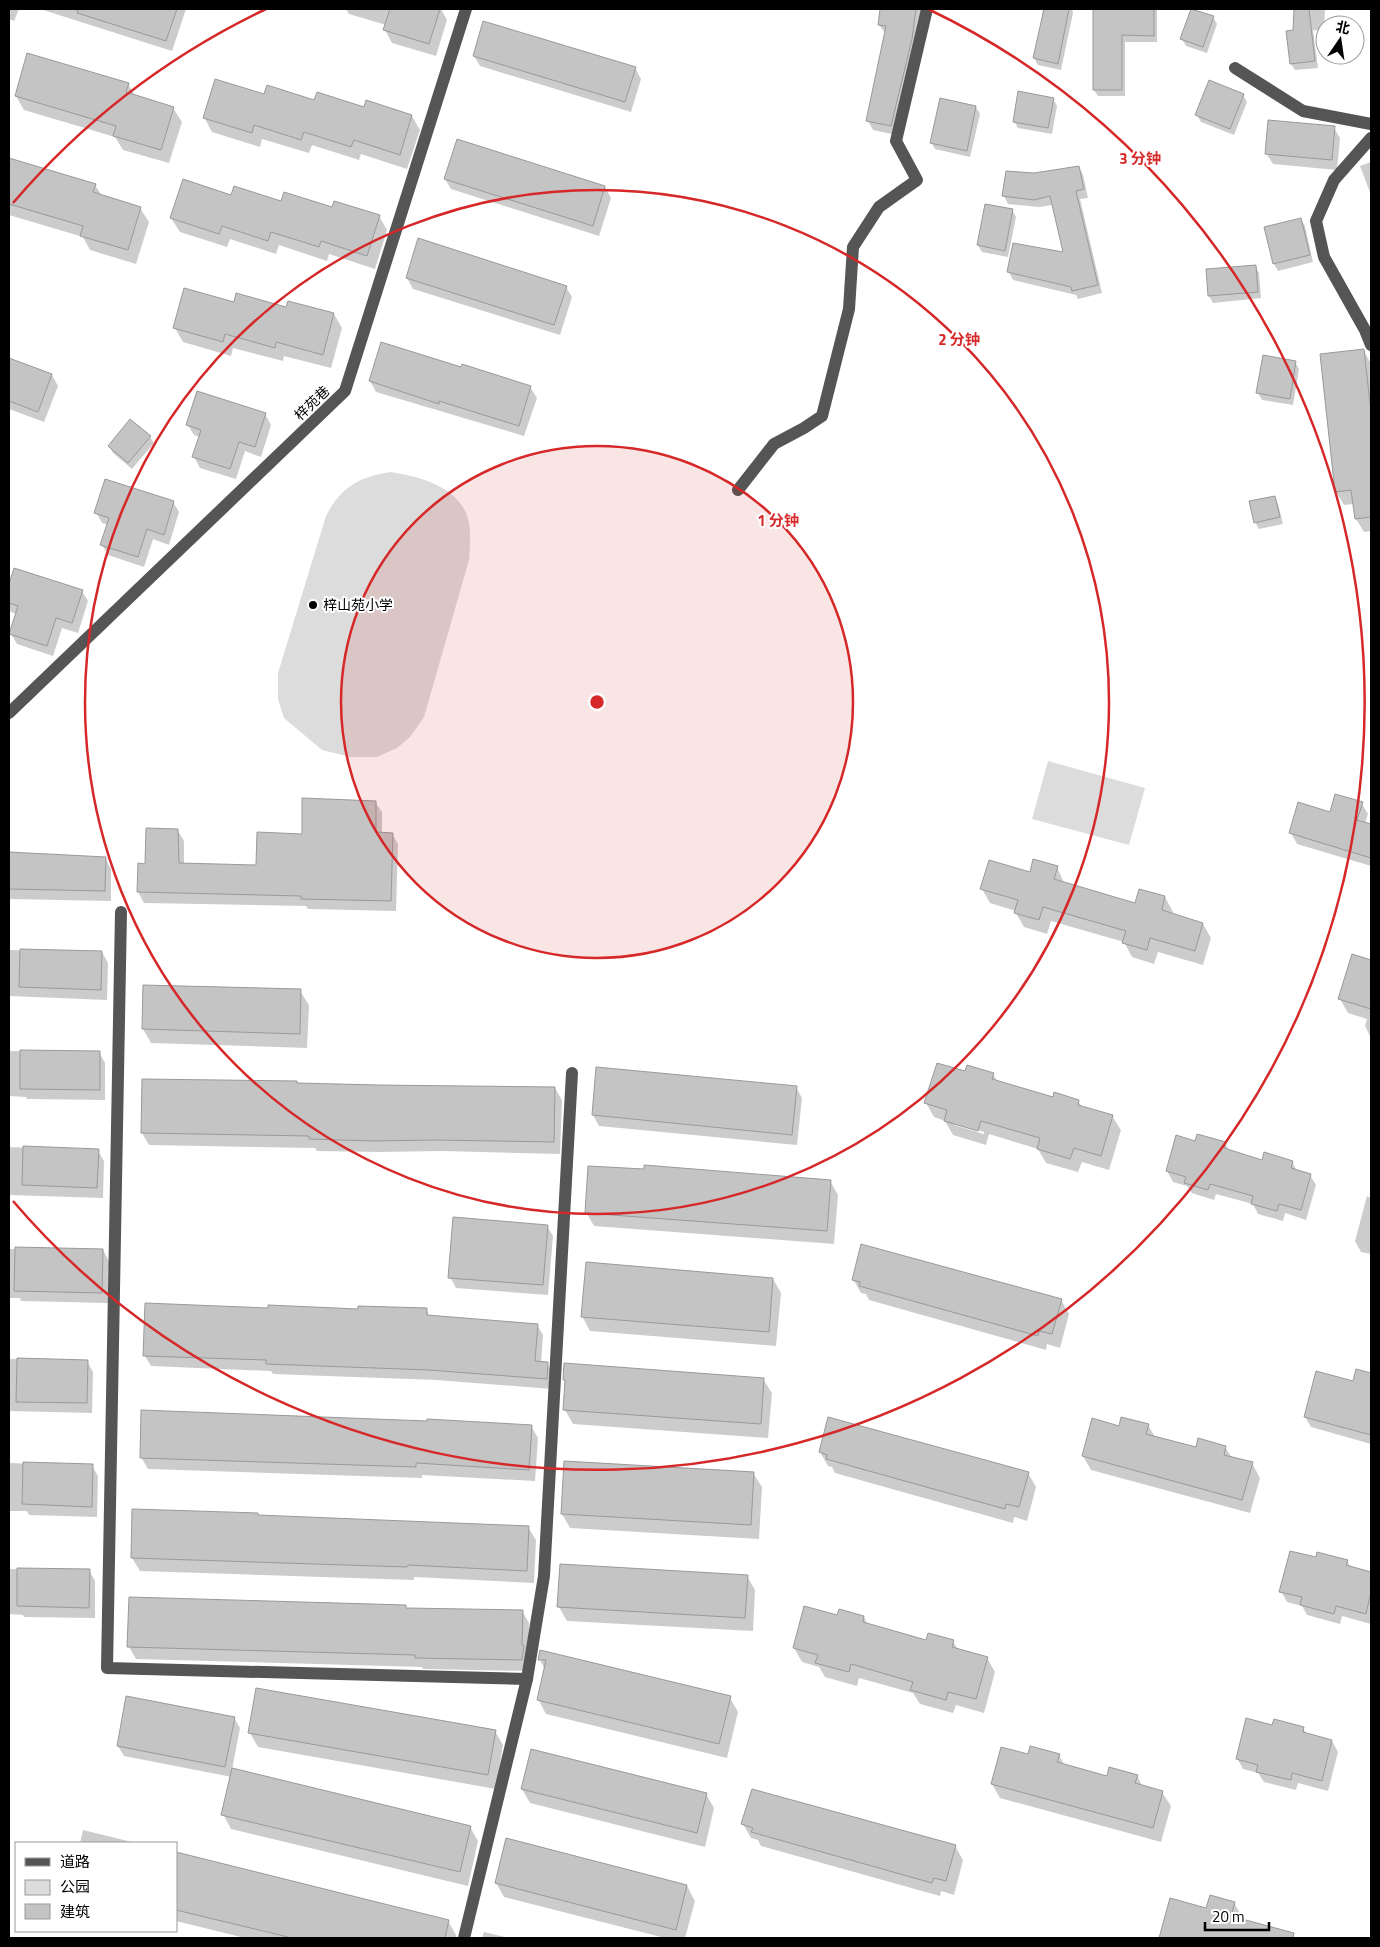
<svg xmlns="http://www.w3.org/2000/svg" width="1380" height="1947" font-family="'Titillium Web','Noto Sans SC',sans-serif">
  <rect width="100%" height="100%" fill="#fff"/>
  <g fill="#dcdcdc">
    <path d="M 390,472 C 417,476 454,485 466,513 C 472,527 470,545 469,560 L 424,717 L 410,737 L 397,748 L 377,757 L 351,757 L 322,750 L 284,718 L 278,699 L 278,673 L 326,516 C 341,487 359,477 390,472 Z"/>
    <polygon points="1048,761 1145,788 1129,845 1032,819"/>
  </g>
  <g fill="#0003" fill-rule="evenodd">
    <polygon points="9,9 19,9 14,21 9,19"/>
    <polygon points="40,9 186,9 172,51"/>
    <polygon points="346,9 441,9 447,20 436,56 392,43 385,30 386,25 349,14"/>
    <polygon points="882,9 922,9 896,135 873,130 868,121 886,34 879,25"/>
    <polygon points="1043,9 1072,9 1073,13 1061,70 1038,65 1034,58 1042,20"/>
    <polygon points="1094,9 1157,9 1157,42 1125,42 1125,96 1098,96 1094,90"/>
    <polygon points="1295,9 1325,9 1324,31 1313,30 1318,68 1295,70 1291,64"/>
    <polygon points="1213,17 1217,24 1207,53 1186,46 1182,39"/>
    <polygon points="474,56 635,68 641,79 631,112 480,66"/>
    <polygon points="128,84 135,96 173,108 182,122 169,163 123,150 115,137 24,110 16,96"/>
    <polygon points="1243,95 1247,102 1234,135 1201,122 1197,115"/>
    <polygon points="265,96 412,116 420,130 407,169 361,154 359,160 312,145 309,153 262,139 260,147 212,132 204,117"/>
    <polygon points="1053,99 1057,106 1052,134 1018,128 1014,121"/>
    <polygon points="976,107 980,114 970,157 935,149 931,142"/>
    <polygon points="1334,128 1340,138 1337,170 1273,164 1266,153"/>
    <polygon points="457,141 605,187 611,198 599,236 451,189 445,179"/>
    <polygon points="9,159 95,185 102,196 140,208 149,222 136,264 90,250 83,237 9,215"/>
    <polygon points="1371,162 1371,195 1360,166"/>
    <polygon points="1079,167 1083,175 1088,198 1080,199 1102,293 1078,299 1076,295 1013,280 1009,272 1064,253 1053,205 1039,207 1008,204 1004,196 1034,175"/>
    <polygon points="232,196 379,216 387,230 375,269 329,254 327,261 279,245 276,254 230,239 227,247 180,232 171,218"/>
    <polygon points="1012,210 1016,217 1008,257 982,252 978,245"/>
    <polygon points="1301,220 1305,226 1313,262 1278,271 1274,264 1265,228"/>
    <polygon points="1255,266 1259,273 1261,298 1213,303 1209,296"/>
    <polygon points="407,278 566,287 572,297 560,335 413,289"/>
    <polygon points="288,302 334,314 342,328 331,368 284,356 283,361 233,348 231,356 183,342 175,328 235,303 287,308"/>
    <polygon points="1364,351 1371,364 1371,531 1364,532 1356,519 1354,504 1344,505 1336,492 1321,355"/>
    <polygon points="9,359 52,375 58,386 44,422 9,409"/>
    <polygon points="1295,362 1299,369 1293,405 1262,400 1258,393"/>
    <polygon points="462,368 530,387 537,398 524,436 376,392 370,381"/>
    <polygon points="265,414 271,425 261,457 245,451 236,479 200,468 194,457 200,437 194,435 188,425"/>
    <polygon points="150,437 154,443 132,469 113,453 109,446"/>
    <polygon points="1275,497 1278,504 1283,524 1259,529 1255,522"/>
    <polygon points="173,502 179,512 169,545 153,539 144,567 108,555 102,545 108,525 102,523 96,512"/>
    <polygon points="15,569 82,591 88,601 78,633 62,628 53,656 17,644 11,634 17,614 11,612 9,609 9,588"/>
    <polygon points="375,802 382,812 382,833 392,834 398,844 396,911 308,909 306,906 144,903 138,892 139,865 147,865 178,831 184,841 184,864 257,866 303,836"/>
    <polygon points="1362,804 1368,814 1365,823 1371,825 1371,866 1297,844 1291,833 1331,813"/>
    <polygon points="9,854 105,858 111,869 111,901 9,899"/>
    <polygon points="1057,867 1064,883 1136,904 1165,897 1173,912 1172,915 1203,924 1211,938 1203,965 1158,952 1154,964 1132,957 1124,942 1051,921 1047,934 1024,927 1016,913 1016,911 990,903 982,889"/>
    <polygon points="9,950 102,952 108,963 107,1000 9,996"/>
    <polygon points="1371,961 1371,1038 1365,1026 1367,1019 1348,1013 1340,999"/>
    <polygon points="300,991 309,1005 307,1048 151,1043 143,1029"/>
    <polygon points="9,1051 99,1052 105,1063 105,1100 27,1099 26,1097 9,1096"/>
    <polygon points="597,1068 796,1087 802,1098 797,1145 599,1126 593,1115"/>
    <path d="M 966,1072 L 993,1074 L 998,1082 L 1054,1099 L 1078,1101 L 1082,1107 L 1112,1116 L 1121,1130 L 1109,1170 L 1082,1162 L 1078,1172 L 1046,1163 L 1038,1149 L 989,1134 L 986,1145 L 953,1135 L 945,1121 L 934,1117 L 926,1103 ZM 954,1123 L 984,1132 L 984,1134 L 954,1125 Z"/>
    <polygon points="297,1082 298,1084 555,1088 562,1100 560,1154 442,1151 379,1152 317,1151 315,1148 149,1145 142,1133"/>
    <polygon points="1196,1142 1225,1143 1230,1152 1263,1161 1292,1162 1297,1171 1310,1175 1316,1185 1306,1220 1285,1213 1283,1221 1258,1214 1253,1204 1216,1194 1214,1200 1192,1193 1187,1186 1173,1182 1167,1171"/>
    <polygon points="9,1147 98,1151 104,1161 103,1198 9,1195"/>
    <polygon points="830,1181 838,1195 834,1244 594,1226 586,1212"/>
    <polygon points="1367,1196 1371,1198 1371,1254 1361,1252 1355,1241"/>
    <polygon points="547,1226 553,1236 548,1295 456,1288 450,1277"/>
    <polygon points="9,1249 103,1250 109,1261 108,1303 21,1301 20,1298 9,1298"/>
    <polygon points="773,1279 781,1293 776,1346 590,1331 582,1316"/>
    <polygon points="853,1279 1061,1300 1069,1314 1060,1348 1047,1344 1046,1350 869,1300 866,1294 861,1293"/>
    <polygon points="269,1309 426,1309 430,1317 537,1325 543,1335 541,1363 547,1363 553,1374 552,1389 436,1380 273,1374 271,1371 151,1366 145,1356"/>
    <polygon points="9,1359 87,1361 93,1372 92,1413 9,1411"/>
    <polygon points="1357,1370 1371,1374 1371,1444 1311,1427 1305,1417 1353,1382"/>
    <polygon points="564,1379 763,1379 772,1393 768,1438 573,1424 565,1410 566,1383"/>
    <polygon points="428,1422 531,1426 538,1438 535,1481 422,1475 422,1478 148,1469 141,1457"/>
    <polygon points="1148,1425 1155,1437 1197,1449 1225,1447 1232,1458 1252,1463 1260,1478 1250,1513 1091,1470 1083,1456 1120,1427"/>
    <polygon points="820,1452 1028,1473 1036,1487 1027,1521 1014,1517 1013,1523 835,1473 832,1467 828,1466"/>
    <polygon points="9,1463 92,1466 98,1476 97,1517 29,1515 27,1511 9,1511"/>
    <polygon points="753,1473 762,1487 759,1539 570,1528 562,1514"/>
    <polygon points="257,1514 259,1517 528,1527 536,1540 534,1583 414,1577 414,1580 140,1571 132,1558"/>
    <polygon points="1317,1559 1347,1561 1351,1568 1371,1573 1371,1624 1342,1616 1340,1624 1307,1615 1302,1606 1287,1602 1281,1591"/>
    <polygon points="9,1569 89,1570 95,1581 95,1618 24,1617 23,1615 9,1614"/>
    <polygon points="747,1576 755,1590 753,1631 567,1621 559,1607"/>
    <polygon points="406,1607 407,1609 522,1611 529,1623 528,1671 423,1669 422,1667 136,1659 129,1647"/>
    <polygon points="838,1617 864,1617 868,1625 926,1642 953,1641 958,1650 987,1658 995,1672 984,1713 956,1705 953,1713 920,1704 913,1693 859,1678 857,1686 825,1677 819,1667 802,1662 794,1648"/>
    <polygon points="541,1651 730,1698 738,1712 727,1758 546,1714 538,1699 545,1670 540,1660"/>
    <polygon points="234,1718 240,1728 232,1770 470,1827 478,1841 468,1886 231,1829 223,1814 232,1777 124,1756 118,1746"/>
    <polygon points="1273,1726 1303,1728 1307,1735 1332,1741 1338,1752 1328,1791 1298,1783 1296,1790 1264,1782 1258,1773 1243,1769 1237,1758"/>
    <polygon points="495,1731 503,1745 496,1789 258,1747 250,1733"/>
    <polygon points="1059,1755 1065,1766 1108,1777 1137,1776 1143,1787 1162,1792 1171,1806 1161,1842 1000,1798 992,1784 1029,1756"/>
    <polygon points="522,1789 706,1794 714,1808 705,1847 530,1803"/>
    <polygon points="743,1824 955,1846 963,1860 954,1895 941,1891 940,1896 761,1846 758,1840 751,1838"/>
    <polygon points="83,1830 136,1843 80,1843"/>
    <polygon points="176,1853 448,1921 456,1935 456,1938 245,1938 176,1921"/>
    <polygon points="496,1883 687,1886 695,1901 685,1938 665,1938 504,1897"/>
    <polygon points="1170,1900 1207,1910 1234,1903 1240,1913 1238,1919 1273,1928 1278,1938 1160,1938"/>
    <polygon points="484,1932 509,1938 482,1938"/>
  </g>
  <g fill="#c4c4c4" stroke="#999">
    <polygon points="78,9 177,9 166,41 77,13"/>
    <polygon points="390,9 440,9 429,44 383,30"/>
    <polygon points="880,9 916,9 912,39 891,126 866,121 886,26 878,25"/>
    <polygon points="1044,9 1069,9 1058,64 1033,58"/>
    <polygon points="1093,9 1154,9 1154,36 1122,35 1122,90 1093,90"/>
    <polygon points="1191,9 1214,16 1203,47 1180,39"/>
    <polygon points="1294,9 1309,9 1315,61 1290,64 1286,31 1293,30"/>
    <polygon points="483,21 636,67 625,102 473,56"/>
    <polygon points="27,53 129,83 126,92 174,107 161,150 113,136 116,126 15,96"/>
    <polygon points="215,79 264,94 267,85 314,100 317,92 364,107 366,100 412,115 400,155 354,140 351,147 304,132 301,140 254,125 252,133 203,118"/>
    <polygon points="1209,80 1244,94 1230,129 1195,115"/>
    <polygon points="1018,91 1054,98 1048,128 1013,122"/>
    <polygon points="940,98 976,106 967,151 930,143"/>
    <polygon points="1268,120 1335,126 1332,160 1265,154"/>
    <polygon points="457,139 605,186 593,226 444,179"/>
    <polygon points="9,158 96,184 93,192 141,207 128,250 80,236 83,226 9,204"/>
    <polygon points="1079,166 1084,189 1076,191 1098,285 1072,291 1071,287 1007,272 1013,243 1063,252 1050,196 1034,200 1002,196 1006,171 1034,173"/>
    <polygon points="183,179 231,195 234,186 281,201 284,192 332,207 334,201 380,215 367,256 321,241 319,247 271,232 268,241 222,226 219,234 170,218"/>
    <polygon points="985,204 1013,209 1005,251 977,245"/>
    <polygon points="1301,218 1310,255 1273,264 1264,227"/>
    <polygon points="418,238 567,286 554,325 406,278"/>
    <polygon points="1256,265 1258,292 1208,296 1206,269"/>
    <polygon points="184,288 234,302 236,293 286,307 288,301 334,313 323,355 276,342 275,348 225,334 223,342 173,328"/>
    <polygon points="381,342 461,367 462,364 531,386 519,426 439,401 439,404 369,381"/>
    <polygon points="1364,349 1371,412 1371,517 1355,519 1351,490 1335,492 1320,354"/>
    <polygon points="1263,355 1296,361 1290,399 1256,393"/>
    <polygon points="9,358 52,374 38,412 9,401"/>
    <polygon points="197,391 266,413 255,447 239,442 230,469 192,457 201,430 186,425"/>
    <polygon points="130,419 151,436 128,463 108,446"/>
    <polygon points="105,479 174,501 164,535 147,529 138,557 100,545 109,518 94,513"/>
    <polygon points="1275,496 1280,517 1254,523 1249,501"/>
    <polygon points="14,568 83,590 72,623 56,618 47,646 9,634 18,606 9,603 9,584"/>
    <polygon points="1335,794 1363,802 1357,820 1371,824 1371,858 1289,833 1298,802 1330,812"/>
    <polygon points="302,798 376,801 376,832 393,833 391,901 301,899 301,896 137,892 138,863 145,864 146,828 178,829 179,863 256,865 257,832 302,834"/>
    <polygon points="9,852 106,857 105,891 9,889"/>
    <polygon points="1033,859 1058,866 1054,879 1135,903 1139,889 1165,896 1162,910 1203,923 1195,951 1150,938 1147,950 1122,943 1126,931 1043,907 1039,920 1014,913 1018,900 980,889 989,860 1030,872"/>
    <polygon points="20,949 102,951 101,990 19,987"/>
    <polygon points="1352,954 1371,960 1371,1009 1338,999"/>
    <polygon points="143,985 301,989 300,1034 142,1029"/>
    <polygon points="20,1050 100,1051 100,1090 20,1089"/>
    <polygon points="937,1063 965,1071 967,1065 994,1073 992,1079 1053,1097 1054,1092 1079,1100 1078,1105 1113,1115 1101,1156 1074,1148 1070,1159 1037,1149 1040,1138 981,1121 978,1131 944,1121 947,1110 924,1103"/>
    <polygon points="596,1067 797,1086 792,1135 592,1115"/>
    <polygon points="142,1079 297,1081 297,1083 378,1085 555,1087 554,1142 435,1140 372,1141 309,1139 309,1136 141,1133"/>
    <polygon points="1197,1134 1226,1142 1224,1148 1262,1160 1264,1152 1293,1161 1291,1168 1311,1174 1301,1210 1279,1204 1277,1211 1251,1204 1253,1196 1210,1184 1208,1190 1184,1183 1186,1177 1166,1171 1176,1135 1195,1141"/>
    <polygon points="23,1146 99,1149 97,1188 22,1185"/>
    <polygon points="644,1165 831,1180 827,1231 585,1213 588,1166 644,1169"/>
    <polygon points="453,1217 548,1225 543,1285 448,1278"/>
    <polygon points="861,1244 1062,1299 1052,1334 1039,1331 1038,1336 859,1286 860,1282 852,1280"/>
    <polygon points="15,1247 103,1249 102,1293 14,1291"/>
    <polygon points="586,1262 773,1278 769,1332 581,1317"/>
    <polygon points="145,1303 268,1308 268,1305 358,1309 358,1306 427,1308 427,1315 538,1324 535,1361 548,1362 547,1379 429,1370 266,1364 266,1360 143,1356"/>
    <polygon points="17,1358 88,1360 87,1403 16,1402"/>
    <polygon points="564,1363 764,1378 761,1424 563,1410 565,1380 563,1380"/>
    <polygon points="1356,1369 1371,1373 1371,1435 1304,1417 1316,1371 1353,1381"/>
    <polygon points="141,1410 427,1421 427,1419 532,1425 529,1470 416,1463 416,1467 140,1458"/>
    <polygon points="828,1417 1029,1472 1019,1507 1006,1504 1005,1509 826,1459 827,1455 819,1452"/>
    <polygon points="1121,1417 1149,1424 1146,1434 1196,1447 1198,1438 1226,1446 1224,1455 1253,1462 1242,1500 1082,1456 1092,1418 1119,1426"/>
    <polygon points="564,1461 754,1472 751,1525 561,1514"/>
    <polygon points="23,1462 93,1464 92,1507 22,1504"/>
    <polygon points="132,1509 258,1513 258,1515 529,1526 527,1571 408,1565 407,1567 131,1558"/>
    <polygon points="1290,1551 1316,1557 1317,1552 1348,1560 1346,1565 1371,1572 1371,1592 1366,1614 1336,1606 1334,1614 1300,1605 1302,1597 1279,1592"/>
    <polygon points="560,1564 748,1575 745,1618 557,1607"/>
    <polygon points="17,1568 90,1569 89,1608 17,1606"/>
    <polygon points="129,1597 406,1605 406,1608 523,1610 522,1645 524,1646 522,1660 415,1658 415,1655 127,1647"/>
    <polygon points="804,1606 837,1615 839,1609 864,1616 863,1622 926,1640 928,1633 954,1640 952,1647 988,1657 976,1699 948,1692 946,1700 910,1690 913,1682 851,1664 849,1672 815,1663 818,1655 793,1648"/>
    <polygon points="540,1650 731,1696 719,1744 537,1700 546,1660 538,1660"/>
    <polygon points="256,1688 496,1730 488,1775 248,1733"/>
    <polygon points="126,1696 235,1717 225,1767 117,1746"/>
    <polygon points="1246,1718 1272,1725 1274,1719 1304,1727 1303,1732 1332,1740 1322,1781 1292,1773 1291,1780 1256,1772 1258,1765 1236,1759"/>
    <polygon points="1030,1746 1060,1754 1057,1762 1107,1776 1109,1767 1138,1775 1135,1783 1163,1791 1153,1828 991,1784 1001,1747 1028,1754"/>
    <polygon points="531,1749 707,1793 697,1833 521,1789"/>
    <polygon points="232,1768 471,1826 460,1872 221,1815"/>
    <polygon points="752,1789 956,1845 946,1881 934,1878 932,1883 751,1832 753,1828 741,1824"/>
    <polygon points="506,1838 687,1885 676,1930 495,1883"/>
    <polygon points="176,1852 449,1920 445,1938 292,1938 176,1910"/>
    <polygon points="1210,1895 1235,1902 1231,1916 1294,1933 1293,1938 1159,1938 1170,1898 1206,1908"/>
  </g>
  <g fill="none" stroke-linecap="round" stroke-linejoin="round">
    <g stroke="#555" stroke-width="12">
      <polyline points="1235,68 1303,111 1371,124"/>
      <polyline points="1371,138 1334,180 1316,221 1324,257 1365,330 1371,345"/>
      <polyline points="738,490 774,444 804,428 822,416 849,309 853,247 879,207 917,180 896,141 927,9"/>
      <polyline points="9,713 345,391 466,9"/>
      <polyline points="121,912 107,1668 527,1679"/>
      <polyline points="464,1938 527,1679 544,1576 572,1073"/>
    </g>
  </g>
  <circle cx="597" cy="702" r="256" fill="#d62828" fill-opacity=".12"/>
  <g fill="none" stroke="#d62828" stroke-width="2.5">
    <circle cx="597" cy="702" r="256"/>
    <circle cx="597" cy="702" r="512"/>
    <path d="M13 203A768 768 0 0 1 266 9M928 9A768 768 0 1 1 13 1201"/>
  </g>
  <circle fill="#000" stroke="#fff" stroke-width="2" cx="313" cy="605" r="5"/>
  <g text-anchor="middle" stroke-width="4" stroke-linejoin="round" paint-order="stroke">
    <g font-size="14" fill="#000" stroke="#fff">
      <text transform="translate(312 403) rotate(-44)" y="5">梓苑巷</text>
    </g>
    <g font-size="14" fill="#000" stroke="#fff" text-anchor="start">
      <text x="323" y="610">梓山苑小学</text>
    </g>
  </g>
  <circle cx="597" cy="702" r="8" fill="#d62828" stroke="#fff" stroke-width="2.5"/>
  <g font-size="15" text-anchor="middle" font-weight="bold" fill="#d62828" stroke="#fff" stroke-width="4" stroke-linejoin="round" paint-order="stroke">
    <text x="1140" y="164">3 分钟</text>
    <text x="959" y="345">2 分钟</text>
    <text x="778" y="526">1 分钟</text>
  </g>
  <rect width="1380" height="1947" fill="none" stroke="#000000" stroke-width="20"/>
  <rect x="15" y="1842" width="162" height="90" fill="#ffffff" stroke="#999999"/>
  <rect x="25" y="1858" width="25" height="8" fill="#555555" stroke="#999999"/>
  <text x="60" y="1867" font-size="15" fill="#000000">道路</text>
  <rect x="25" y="1880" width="25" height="15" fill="#dcdcdc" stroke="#999999"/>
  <text x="60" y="1892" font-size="15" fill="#000000">公园</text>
  <rect x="25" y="1904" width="25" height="15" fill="#c4c4c4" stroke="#999999"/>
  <text x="60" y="1917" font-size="15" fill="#000000">建筑</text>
  <g transform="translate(1340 40) rotate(13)"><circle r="24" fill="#ffffff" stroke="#999999"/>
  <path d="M0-4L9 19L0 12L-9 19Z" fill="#000000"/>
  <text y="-8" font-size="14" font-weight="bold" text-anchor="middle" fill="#000000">北</text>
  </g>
  <path d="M1205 1922v8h64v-8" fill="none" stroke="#000000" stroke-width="2.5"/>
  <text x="1212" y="1922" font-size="15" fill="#000000" stroke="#ffffff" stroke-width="4" paint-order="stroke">20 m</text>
</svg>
